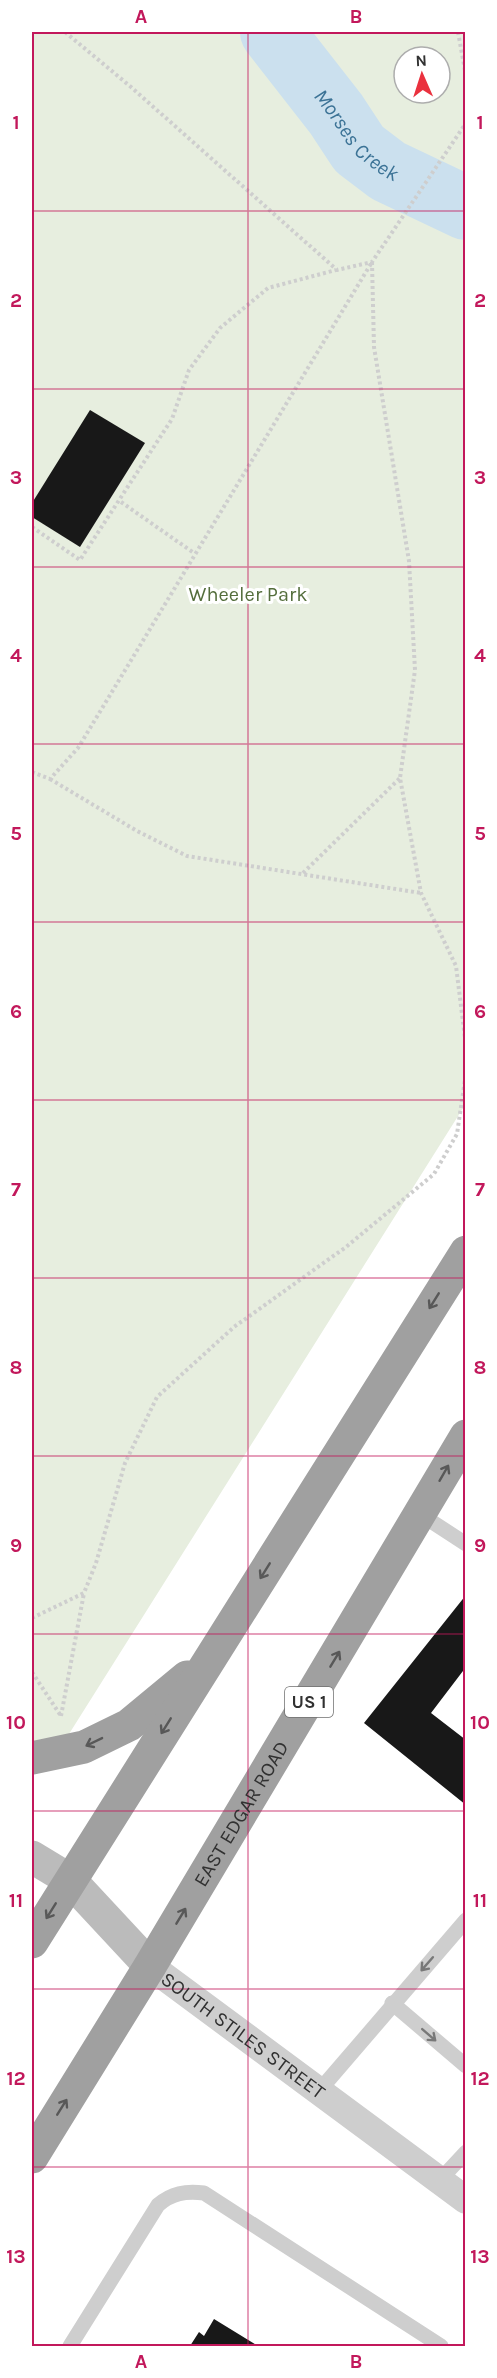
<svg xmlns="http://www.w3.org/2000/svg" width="497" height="2378" font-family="Karla,sans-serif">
  <rect width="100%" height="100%" fill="#fff"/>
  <path fill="#e7eedf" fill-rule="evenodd" d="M 32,32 L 465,32 L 465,1105 L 52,1761 L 32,1749 ZM 404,57 L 440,57 L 440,93 L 404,93 Z"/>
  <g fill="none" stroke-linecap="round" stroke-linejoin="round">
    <path stroke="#cbe0ee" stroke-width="64" id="s1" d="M 272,32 L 336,114 L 359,149 L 388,171 L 466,208"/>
  </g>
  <g fill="#181818">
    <polygon points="90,410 145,443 80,547 32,517 32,503"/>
    <polygon points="466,1595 466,1667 431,1713 466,1740 466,1805 364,1723"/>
    <polygon points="214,2319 258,2346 190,2346 199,2332 204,2336"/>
  </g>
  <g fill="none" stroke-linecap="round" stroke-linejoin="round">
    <g stroke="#cecece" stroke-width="4" stroke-dasharray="3 3" stroke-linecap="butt">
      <polyline points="65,32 131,87 337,270 372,262 466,123"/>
      <polyline points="458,32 466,76"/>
      <polyline points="372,262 374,347 409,561 415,670 400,778 421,893 456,966 466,1046"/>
      <polyline points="121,502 194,553"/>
      <polyline points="32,527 80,560 172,419 189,370 220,328 268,288 336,270"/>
      <polyline points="32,772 50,779 78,748 372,262"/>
      <polyline points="50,779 137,831 187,856 421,893"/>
      <polyline points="303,873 400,778"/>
      <polyline points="32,1618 84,1593 96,1563 125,1463 157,1397 234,1327 346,1247 434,1174 457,1134 466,1073"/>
      <polyline points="32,1672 61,1716"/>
      <polyline points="61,1716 84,1593"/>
    </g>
    <g stroke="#cecece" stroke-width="15">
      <polyline points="420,1514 466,1544"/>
      <polyline points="392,2003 466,2066"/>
      <polyline points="319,2091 466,1920"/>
      <polyline points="439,2181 466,2152"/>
      <path d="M 70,2346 L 158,2205 C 172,2193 185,2191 204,2193 L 441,2346"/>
    </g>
    <path stroke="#cecece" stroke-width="28" id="s2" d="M 150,1966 L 466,2200"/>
    <polyline stroke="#bbb" stroke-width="33" points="32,1857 70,1880 150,1966"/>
    <g stroke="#a0a0a0" stroke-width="33">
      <polyline points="32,1758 84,1747 129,1725 187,1677"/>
      <polyline points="32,1942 466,1252"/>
      <path id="s3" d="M 32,2157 L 150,1966 L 466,1436"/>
    </g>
  </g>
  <defs><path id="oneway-shaft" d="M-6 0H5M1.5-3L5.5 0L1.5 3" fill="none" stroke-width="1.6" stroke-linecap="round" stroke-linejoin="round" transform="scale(1.5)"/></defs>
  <g stroke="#585858">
    <use href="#oneway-shaft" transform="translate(434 1301) rotate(122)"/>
    <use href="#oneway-shaft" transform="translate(444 1473) rotate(-60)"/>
    <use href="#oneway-shaft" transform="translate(265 1571) rotate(122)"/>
    <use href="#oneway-shaft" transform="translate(335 1659) rotate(-59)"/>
    <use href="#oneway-shaft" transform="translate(166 1726) rotate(122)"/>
    <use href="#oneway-shaft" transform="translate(94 1742) rotate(154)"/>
    <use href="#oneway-shaft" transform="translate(51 1911) rotate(122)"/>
    <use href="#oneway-shaft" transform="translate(181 1916) rotate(-59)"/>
    <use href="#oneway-shaft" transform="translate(62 2107) rotate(-58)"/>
  </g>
  <g stroke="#787878">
    <use href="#oneway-shaft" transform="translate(427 1964) rotate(131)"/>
    <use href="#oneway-shaft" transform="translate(429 2035) rotate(41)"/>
  </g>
  <path fill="none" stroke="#c2185b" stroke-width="1.5" stroke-opacity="0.55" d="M 248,32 L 248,2346M 32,211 L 466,211M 32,389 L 466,389M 32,567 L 466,567M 32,744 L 466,744M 32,922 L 466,922M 32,1100 L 466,1100M 32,1278 L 466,1278M 32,1456 L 466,1456M 32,1634 L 466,1634M 32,1811 L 466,1811M 32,1989 L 466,1989M 32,2167 L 466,2167"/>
  <g text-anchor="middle" stroke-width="6" stroke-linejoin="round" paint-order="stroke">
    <rect fill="#fff" stroke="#6f6f6f" stroke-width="1.5" x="285" y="1687" width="48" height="30" rx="4.5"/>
    <g font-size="18" font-weight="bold" fill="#313131">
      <text x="309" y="1708">US 1</text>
    </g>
    <g font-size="20" fill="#546e3c" stroke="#fff">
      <text x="248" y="601">Wheeler Park</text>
    </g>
    <g font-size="20" fill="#313131" stroke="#fff">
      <text dy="7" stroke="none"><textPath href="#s3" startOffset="402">EAST EDGAR ROAD</textPath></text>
      <text dy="7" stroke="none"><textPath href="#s2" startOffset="116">SOUTH STILES STREET</textPath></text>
    </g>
    <g font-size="21" font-style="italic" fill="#3c7396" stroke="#fff">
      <text dy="7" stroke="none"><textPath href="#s1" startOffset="134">Morses Creek</textPath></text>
    </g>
  </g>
  <rect width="497" height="2378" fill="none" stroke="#ffffff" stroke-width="66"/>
  <g transform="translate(422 75) rotate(357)"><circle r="28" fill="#ffffff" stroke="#adadad" stroke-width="1.5"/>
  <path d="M0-4.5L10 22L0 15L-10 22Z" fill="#ea313e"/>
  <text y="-9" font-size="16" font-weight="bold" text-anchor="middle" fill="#313131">N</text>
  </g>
  <rect x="33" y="33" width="431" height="2312" fill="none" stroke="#c2185b" stroke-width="2"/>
  <g font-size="20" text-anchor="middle" font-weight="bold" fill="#c2185b">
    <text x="141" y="23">A</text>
    <text x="356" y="23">B</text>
    <text x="16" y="129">1</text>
    <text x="480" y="129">1</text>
    <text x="16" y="307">2</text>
    <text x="480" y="307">2</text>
    <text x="16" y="484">3</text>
    <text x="480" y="484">3</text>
    <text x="16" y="662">4</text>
    <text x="480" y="662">4</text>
    <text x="16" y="840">5</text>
    <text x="480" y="840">5</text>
    <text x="16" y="1018">6</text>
    <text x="480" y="1018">6</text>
    <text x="16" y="1196">7</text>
    <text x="480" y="1196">7</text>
    <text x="16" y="1374">8</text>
    <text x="480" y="1374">8</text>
    <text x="16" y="1552">9</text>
    <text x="480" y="1552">9</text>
    <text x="16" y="1729">10</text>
    <text x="480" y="1729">10</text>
    <text x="16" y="1907">11</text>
    <text x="480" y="1907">11</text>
    <text x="16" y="2085">12</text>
    <text x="480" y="2085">12</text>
    <text x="16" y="2263">13</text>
    <text x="480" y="2263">13</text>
    <text x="141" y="2368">A</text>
    <text x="356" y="2368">B</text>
  </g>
</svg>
